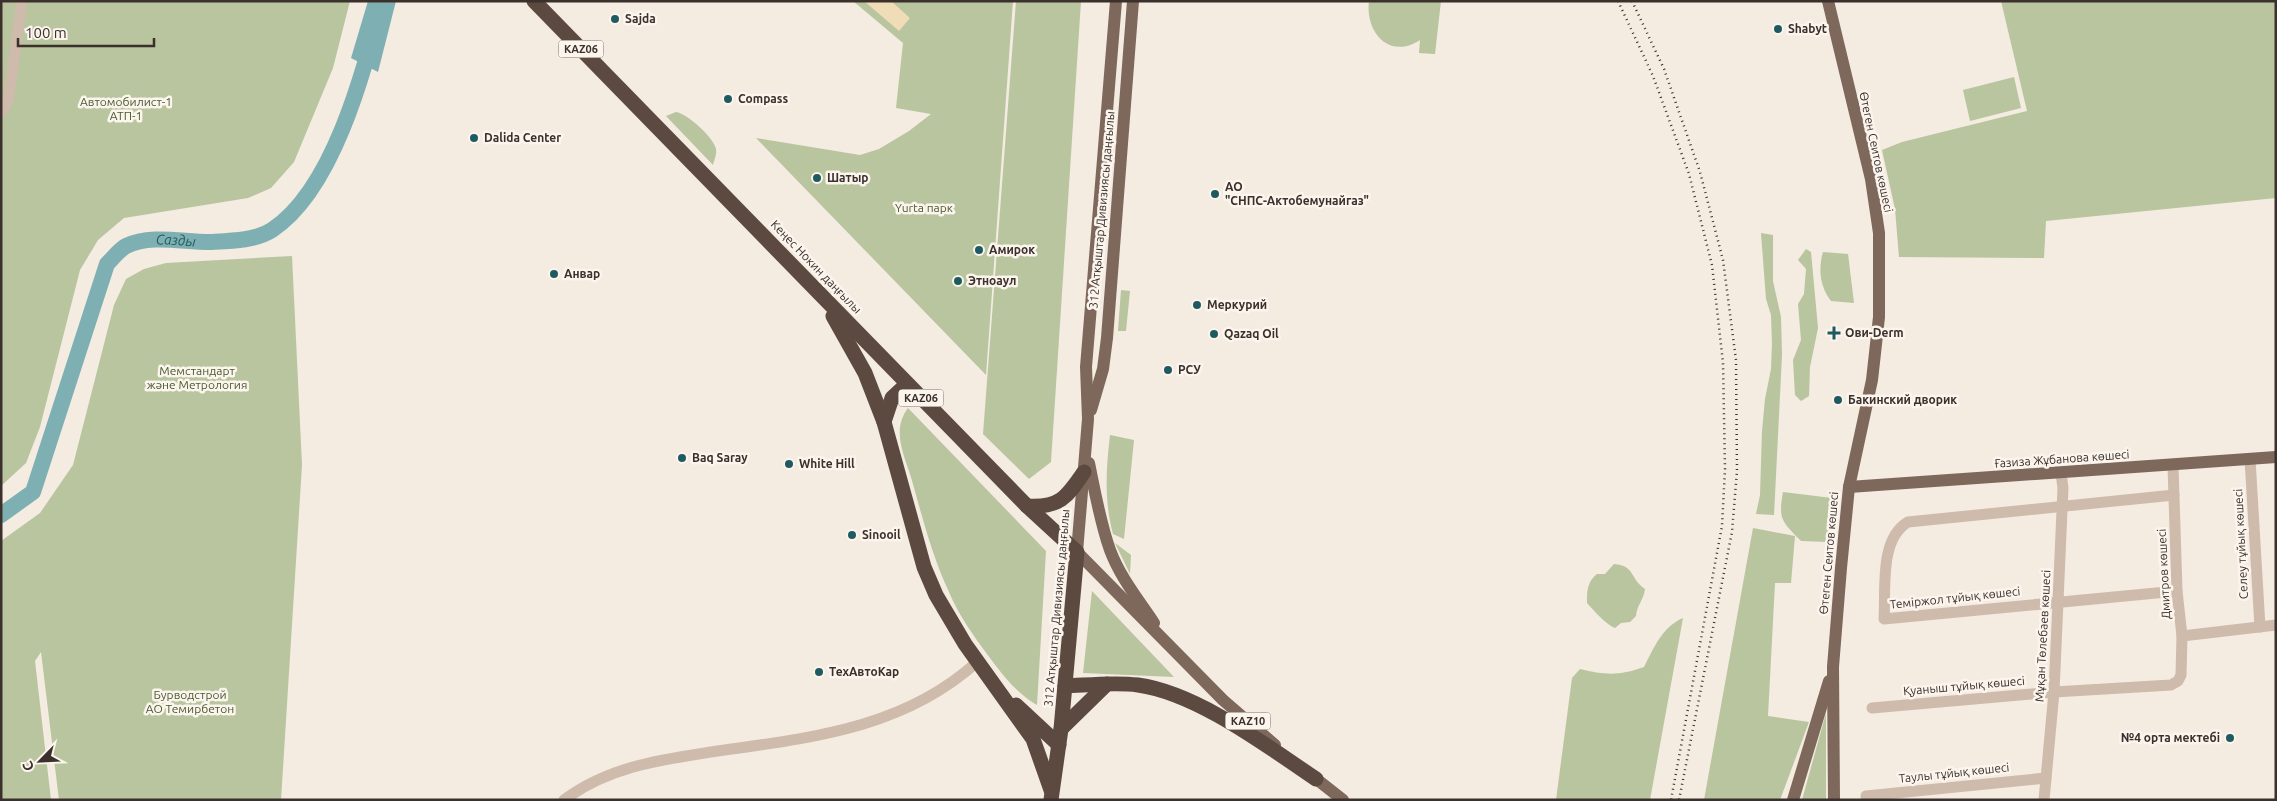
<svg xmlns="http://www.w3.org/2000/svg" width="2277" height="801" font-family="Ubuntu,sans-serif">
  <rect width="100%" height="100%" fill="#f4ebe1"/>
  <g fill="#b8c59f">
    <polygon points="1,1 350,1 333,68 294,162 271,188 248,198 124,218 98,240 80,270 40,427 26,463 1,486"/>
    <polygon points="853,1 1013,1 986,375 756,138 860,155 879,149 909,131 931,114 896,108 903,43"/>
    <polygon points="1016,1 1081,1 1051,462 1029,479 983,434"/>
    <path d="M 1369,1 L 1441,1 L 1435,54 L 1419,53 L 1420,40 C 1390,60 1365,33 1369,1 Z"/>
    <polygon points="2001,1 2276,1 2276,198 2046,221 2044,258 1899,257 1895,209 1882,150 1902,142 2027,111"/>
    <polygon points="2014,77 2021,108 1970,121 1963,90"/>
    <path d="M 676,112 C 688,114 714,138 716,149 C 717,154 714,161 713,165 L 666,116 Z"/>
    <polygon points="1761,233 1773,235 1773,281 1781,317 1782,355 1774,515 1756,514 1760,495 1762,431 1765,399 1771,369 1772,344 1771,315 1766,299"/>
    <polygon points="1806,249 1811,252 1818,328 1810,367 1809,396 1801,401 1795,395 1793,360 1801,340 1798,304 1804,294 1806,269 1798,260"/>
    <path d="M 1823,252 L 1848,254 L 1854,303 L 1831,301 C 1820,287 1818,269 1823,252 Z"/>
    <polygon points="292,256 302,465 281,800 59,800 41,652 35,661 51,800 1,800 1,541 40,513 73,465 114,305 126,279 144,269 166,263"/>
    <polygon points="1121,290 1130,291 1126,331 1118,331"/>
    <path d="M 908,408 L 1046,551 L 1037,705 C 1015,692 1002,674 987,654 C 973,635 958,614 949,592 C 933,558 923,520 913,484 C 906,458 890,432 908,408 Z"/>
    <path d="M 1110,435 L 1134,440 L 1124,539 L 1113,534 C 1104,500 1106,470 1110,435 Z"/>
    <path d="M 1783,492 L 1832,498 L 1828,542 L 1801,541 C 1782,521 1778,520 1783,492 Z"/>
    <polygon points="1753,528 1795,536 1791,583 1775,583 1768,716 1809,722 1780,800 1704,800"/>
    <polygon points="1115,543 1131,555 1130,574"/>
    <path d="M 1614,564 C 1636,566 1629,578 1645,589 C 1644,599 1637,605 1636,616 L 1630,622 L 1621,623 L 1615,628 C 1607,625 1594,611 1587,603 C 1587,591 1587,582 1597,574 L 1605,574 Z"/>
    <polygon points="1092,591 1174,677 1083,673"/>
    <path d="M 1683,618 L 1650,800 L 1556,800 L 1572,678 L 1580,669 C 1605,675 1619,676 1644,667 C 1654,648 1662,627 1683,618 Z"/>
    <polygon points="1826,713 1826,800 1802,800"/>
  </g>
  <polygon fill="#f0ddb7" points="864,1 891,1 910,18 899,31"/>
  <polygon fill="#7eb0b3" points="368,1 396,1 378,72 351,58"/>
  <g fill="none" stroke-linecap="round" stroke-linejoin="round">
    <path stroke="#7eb0b3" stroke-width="16" id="s1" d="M 1,515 L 33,492 L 107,264 C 113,258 119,250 126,246 C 151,234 182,242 209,242 C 229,241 255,241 272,230 C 334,189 364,70 382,1"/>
    <g stroke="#cebbab" stroke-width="11">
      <polyline points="1,113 8,100 10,88 22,1"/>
      <polyline points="2250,459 2260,627"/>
      <path d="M 2174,495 L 1908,522 C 1879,539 1886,589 1884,619 L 2177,591"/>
      <polyline points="2182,636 2276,625"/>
      <polyline points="1872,708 2054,692 2171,685 2178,681 2181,675 2182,636 2177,591 2173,465"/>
      <polyline points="1866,796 2046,778"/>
      <path d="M 564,800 C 608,767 659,760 711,752 C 807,738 902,730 977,662"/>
      <polyline points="2044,800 2054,692 2063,488 2061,473"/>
    </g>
    <g stroke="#7e675b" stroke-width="12">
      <polyline points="1116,1 1086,367 1088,419 1077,552 1223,700 1275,745"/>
      <polyline points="1828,1 1871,179 1879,233 1879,317 1872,380 1849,487 1841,568 1833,667 1834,800"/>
      <polyline points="1091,410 1103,369 1107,338 1133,1"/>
      <path d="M 1089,463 C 1095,492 1100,522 1110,550 C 1120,577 1138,599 1154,623"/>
      <polyline points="1849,487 2276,457"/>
      <polyline points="1310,774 1343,800"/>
      <polyline points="1793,800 1829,681"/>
    </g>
    <g stroke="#5c4a41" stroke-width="15">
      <polyline points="534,1 1027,506 1077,552 1061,729 1051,800"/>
      <polyline points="833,316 865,373 884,422 924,567 936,595 965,644 1033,739 1051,790"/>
      <polyline points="884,422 892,398 907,384"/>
      <path d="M 1027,506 C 1060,508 1067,497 1084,472"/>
      <path d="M 1065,686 C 1089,685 1114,682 1138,685 C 1197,693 1267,746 1316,779"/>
      <polyline points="1016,705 1059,745"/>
      <polyline points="1061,729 1107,684"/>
    </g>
    <g stroke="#3b302b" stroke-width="2.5" stroke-dasharray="1 4" stroke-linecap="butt">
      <polyline points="1618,1 1653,76 1689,174 1712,265 1723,363 1725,469 1722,526 1671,800"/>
      <polyline points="1632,1 1664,69 1700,172 1723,260 1736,360 1737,471 1732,532 1679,800"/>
    </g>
  </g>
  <g fill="#1e5a5f" stroke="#fbf5ee" stroke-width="2">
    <circle cx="615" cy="19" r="5"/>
    <circle cx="1778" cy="29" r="5"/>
    <circle cx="728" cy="99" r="5"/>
    <circle cx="474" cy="138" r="5"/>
    <circle cx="817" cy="178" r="5"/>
    <circle cx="1215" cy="194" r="5"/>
    <circle cx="979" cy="250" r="5"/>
    <circle cx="554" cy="274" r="5"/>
    <circle cx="958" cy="281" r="5"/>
    <circle cx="1197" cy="305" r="5"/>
    <path d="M1831.5 325.5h5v5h5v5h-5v5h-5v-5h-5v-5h5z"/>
    <circle cx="1214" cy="334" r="5"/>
    <circle cx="1168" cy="370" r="5"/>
    <circle cx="1838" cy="400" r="5"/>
    <circle cx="682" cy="458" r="5"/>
    <circle cx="789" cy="464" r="5"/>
    <circle cx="852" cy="535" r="5"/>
    <circle cx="819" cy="672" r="5"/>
    <circle cx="2230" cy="738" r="5"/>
  </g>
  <g text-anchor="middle" stroke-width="5" stroke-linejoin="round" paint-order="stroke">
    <g fill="#fbf5ee" stroke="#756b66" stroke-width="1">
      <rect x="558.5" y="40.5" width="45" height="17" rx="4"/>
      <rect x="898.5" y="389.5" width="45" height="17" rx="4"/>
      <rect x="1225.5" y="712.5" width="45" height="17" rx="4"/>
    </g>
    <g font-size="11" font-weight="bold" fill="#3b302b">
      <text x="581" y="53">KАZ06</text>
      <text x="921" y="402">KАZ06</text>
      <text x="1248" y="725">KAZ10</text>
    </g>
    <g font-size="12" font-weight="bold" fill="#3b302b" stroke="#fbf5ee" text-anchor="start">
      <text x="625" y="23">Sajda</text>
      <text x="1788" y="33">Shabyt</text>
      <text x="738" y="103">Compass</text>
      <text x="484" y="142">Dalida Center</text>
      <text x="827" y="182">Шатыр</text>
      <text x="1225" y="191">АО<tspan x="1225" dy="14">"СНПС-Актобемунайгаз"</tspan></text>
      <text x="989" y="254">Амирок</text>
      <text x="564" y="278">Анвар</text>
      <text x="968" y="285">Этноаул</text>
      <text x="1207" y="309">Меркурий</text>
      <text x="1845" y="337">Ови-Derm</text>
      <text x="1224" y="338">Qazaq Oil</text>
      <text x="1178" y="374">РСУ</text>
      <text x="1848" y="404">Бакинский дворик</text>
      <text x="692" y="462">Baq Saray</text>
      <text x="799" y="468">White Hill</text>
      <text x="862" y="539">Sinooil</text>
      <text x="829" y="676">ТехАвтоКар</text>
      <text x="2220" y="742" text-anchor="end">№4 орта мектебі</text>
    </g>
    <g font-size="12" fill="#495b2d" stroke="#fbf5ee">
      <text x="126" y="106">Автомобилист-1<tspan x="126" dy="14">АТП-1</tspan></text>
      <text x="924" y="212">Yurta парк</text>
      <text x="197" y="375">Мемстандарт<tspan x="197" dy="14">және Метрология</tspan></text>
      <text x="190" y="699">Бурводстрой<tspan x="190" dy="14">АО Темирбетон</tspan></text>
    </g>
    <g font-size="12" fill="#3b302b" stroke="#fbf5ee">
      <text transform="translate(1876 152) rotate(78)" y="4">Өтеген Сеитов көшесі</text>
      <text transform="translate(1102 210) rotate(-85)" y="4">312 Атқыштар Дивизиясы даңғылы</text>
      <text transform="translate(816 267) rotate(46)" y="4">Кеңес Нокин даңғылы</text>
      <text transform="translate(2062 459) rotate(-4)" y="4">Ғазиза Жұбанова көшесі</text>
      <text transform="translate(2241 544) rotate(-93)" y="4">Селеу тұйық көшесі</text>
      <text transform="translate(1829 553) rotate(-85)" y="4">Өтеген Сеитов көшесі</text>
      <text transform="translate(2164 574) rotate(-93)" y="4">Дмитров көшесі</text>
      <text transform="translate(1955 598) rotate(-6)" y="4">Теміржол тұйық көшесі</text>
      <text transform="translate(1057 608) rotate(-85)" y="4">312 Атқыштар Дивизиясы даңғылы</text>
      <text transform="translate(2043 636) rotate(-87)" y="4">Мұқан Төлебаев көшесі</text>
      <text transform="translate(1964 686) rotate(-5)" y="4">Қуаныш тұйық көшесі</text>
      <text transform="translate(1954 773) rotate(-6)" y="4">Таулы тұйық көшесі</text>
    </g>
    <g font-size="14" font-style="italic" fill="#1e5a5f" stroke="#fbf5ee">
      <text dy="5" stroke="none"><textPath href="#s1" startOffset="356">Сазды</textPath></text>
    </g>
  </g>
  <rect width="2277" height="801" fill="none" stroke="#3b302b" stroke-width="5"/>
  <g transform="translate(40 761) rotate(246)" stroke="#fbf5ee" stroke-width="4" paint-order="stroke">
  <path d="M0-4L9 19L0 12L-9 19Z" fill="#3b302b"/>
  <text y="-8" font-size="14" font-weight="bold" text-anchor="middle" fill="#3b302b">С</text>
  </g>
  <path d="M18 38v8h136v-8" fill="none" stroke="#3b302b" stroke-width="2.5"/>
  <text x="25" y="38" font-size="15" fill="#3b302b" stroke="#fbf5ee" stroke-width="4" paint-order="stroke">100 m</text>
</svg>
